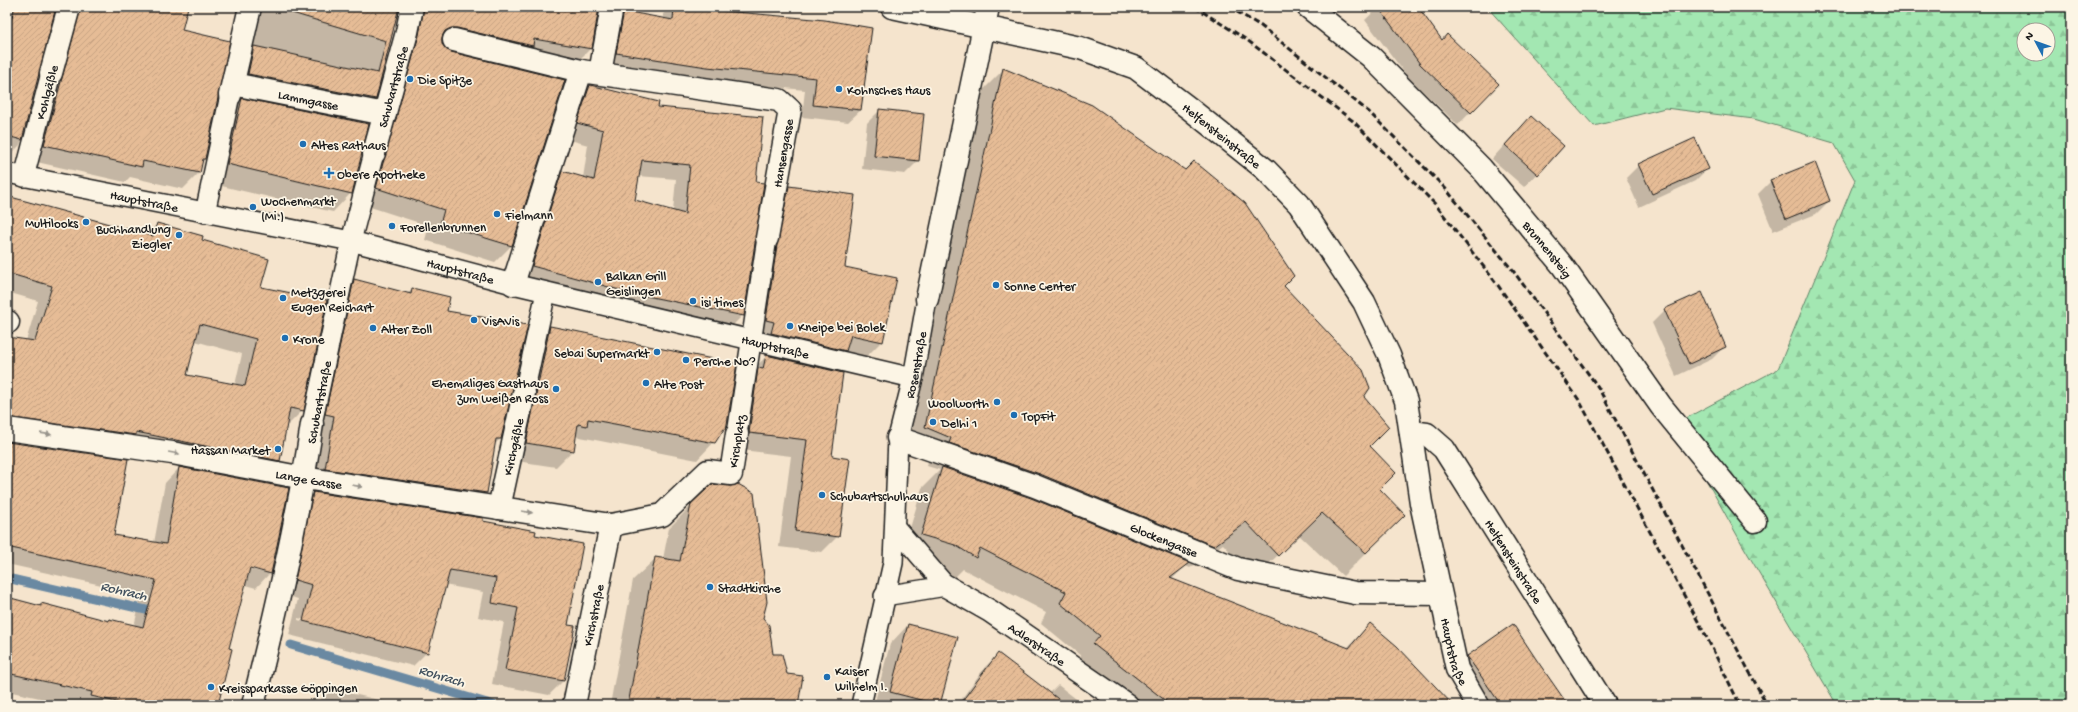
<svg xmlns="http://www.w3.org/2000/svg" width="2078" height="712" font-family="'Gochi Hand',sans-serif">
  <defs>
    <pattern id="forest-firs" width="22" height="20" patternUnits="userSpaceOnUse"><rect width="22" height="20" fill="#a3e7b2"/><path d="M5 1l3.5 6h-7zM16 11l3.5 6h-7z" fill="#8cc698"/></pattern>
    <pattern id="building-hatch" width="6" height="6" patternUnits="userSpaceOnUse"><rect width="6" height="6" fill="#e6bc96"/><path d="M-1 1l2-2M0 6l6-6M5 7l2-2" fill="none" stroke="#c5a181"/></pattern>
  </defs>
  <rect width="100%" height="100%" fill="#f5e4cd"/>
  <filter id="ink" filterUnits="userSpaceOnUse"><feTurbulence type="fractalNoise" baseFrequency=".025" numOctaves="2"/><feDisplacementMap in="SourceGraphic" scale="8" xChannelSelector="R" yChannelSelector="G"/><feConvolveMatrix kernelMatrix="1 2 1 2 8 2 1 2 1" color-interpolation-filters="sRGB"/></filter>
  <g filter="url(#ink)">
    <path fill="url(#forest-firs)" stroke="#608267" fill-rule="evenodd" d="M 1487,7 L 2071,7 L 2071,705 L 1837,705 L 1742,544 L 1675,424 L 1778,369 L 1855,180 L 1834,143 L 1754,119 L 1665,108 L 1594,126 ZM 2024,30 L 2048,30 L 2048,54 L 2024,54 Z"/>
    <g fill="#0003" fill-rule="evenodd">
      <polygon points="7,7 187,7 181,31 204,159 202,161 199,173 183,189 130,177 125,182 28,160 62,14 56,10 20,145 7,158"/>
      <polygon points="250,7 597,7 591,48 575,64 516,62 441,44 445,50 451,53 564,81 511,246 495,262 425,240 429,226 361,204 405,14 397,10 375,99 359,115 232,90"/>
      <polygon points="671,7 713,7 712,11 871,29 861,110 848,122 802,117 805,90 695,79 605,65 612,24 624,12 663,19 663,14"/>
      <polygon points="1379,7 1416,7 1442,41 1498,84 1458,125 1407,76 1365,20"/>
      <polygon points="1004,69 1283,286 1362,397 1369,446 1378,489 1404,515 1343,576 1299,535 1254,578 1223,544 1190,568 1186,566 1172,579 1347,648 1370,624 1451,705 1125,705 1074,664 1081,656 1041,623 1046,612 963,569 955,577 935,565 902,555 922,488 940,470 927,466 928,461 902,450 981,92"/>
      <path d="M 590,86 L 657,108 L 762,118 L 743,315 L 728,330 L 518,281 L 548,187 L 563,172 L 583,178 L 588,145 L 563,138 L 575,101 ZM 638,176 L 676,179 L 673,211 L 633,201 Z"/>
      <polygon points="242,100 351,193 333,212 209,183 224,118"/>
      <polygon points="880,110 918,161 905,174 862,169 867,123"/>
      <polygon points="1518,130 1563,146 1524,187 1492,159"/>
      <polygon points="1639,165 1708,168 1695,181 1639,207 1626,178"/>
      <polygon points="1771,181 1829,201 1816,214 1773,231 1758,194"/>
      <polygon points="789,187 844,267 882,341 866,357 844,352 756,349 774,203"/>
      <path d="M 7,196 L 146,235 L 157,224 L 201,241 L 260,288 L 303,410 L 288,425 L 286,424 L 279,460 L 265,475 L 7,433 L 7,338 L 26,341 L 38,301 L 7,292 ZM 195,341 L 242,354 L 235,385 L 186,376 Z"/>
      <polygon points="354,281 407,294 412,289 446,312 500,439 494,445 486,493 471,508 311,483 339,295"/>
      <polygon points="1665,310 1725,346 1712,359 1676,376 1652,323"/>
      <polygon points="550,327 714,442 697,460 575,436 573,450 556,467 510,460 533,344"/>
      <polygon points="767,356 831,457 838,536 822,552 779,547 791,456 733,449 750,372"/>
      <path d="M 7,443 L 113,536 L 154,543 L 165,483 L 179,468 L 270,573 L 256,588 L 245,585 L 228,649 L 217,705 L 73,705 L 7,691 L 7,599 L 39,607 L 42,604 L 108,622 L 110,620 L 134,626 L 142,594 L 7,564 ZM 246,566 L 261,570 L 261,572 L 245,568 Z"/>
      <path d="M 314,493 L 481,522 L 533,535 L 566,625 L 574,627 L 563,681 L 549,695 L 492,684 L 504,622 L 478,617 L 483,592 L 444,585 L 427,652 L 413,666 L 289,635 L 298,599 L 282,594 L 299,507 ZM 298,618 L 419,649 L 419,651 L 298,620 Z"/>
      <polygon points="692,505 762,619 772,655 786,675 797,705 610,705 633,580 656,558 663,559 669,528"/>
      <polygon points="908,625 941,700 936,705 874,705 890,644"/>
      <polygon points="998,655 1049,694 1058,685 1084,705 957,705 985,667"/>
      <polygon points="1468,656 1566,705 1479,705 1455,669"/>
      <polygon points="332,689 400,705 315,705"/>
    </g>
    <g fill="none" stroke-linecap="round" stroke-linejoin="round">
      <g stroke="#6a89a2" stroke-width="9">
        <polyline points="7,578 159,613"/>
        <polyline points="291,645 494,705"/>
      </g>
    </g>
    <g fill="url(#building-hatch)" stroke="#1c1c1c" fill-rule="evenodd">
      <polygon points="15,7 56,7 22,140 7,136 7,32"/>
      <polygon points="81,7 188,7 182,30 230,41 205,159 203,159 200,173 143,161 142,167 44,145"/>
      <polygon points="293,7 399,7 376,99 248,74 254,46 378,73 386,41 292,13"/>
      <polygon points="424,7 599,7 592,49 534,39 533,46 457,28 451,28 445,31 442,37 442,44 446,49 451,52 565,80 512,246 440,224 444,210 376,188 419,35"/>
      <polygon points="674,7 714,7 713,10 825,20 872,28 861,110 813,105 816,78 707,67 616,53 624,11 673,20"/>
      <polygon points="1378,7 1418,7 1442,40 1447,34 1499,84 1471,113 1420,64"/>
      <polygon points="1003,68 1092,105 1185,170 1194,161 1245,203 1294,276 1284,286 1363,370 1370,388 1364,397 1389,427 1370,446 1396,473 1380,489 1405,515 1366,553 1322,513 1278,556 1246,522 1214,546 1040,474 949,443 951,438 925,427"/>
      <path d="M 590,85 L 659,102 L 658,107 L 763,117 L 756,182 L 764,183 L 744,316 L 627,292 L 532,266 L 562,171 L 594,180 L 603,130 L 577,123 ZM 642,160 L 690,165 L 685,214 L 635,200 Z"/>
      <polygon points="242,98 369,124 352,194 227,164"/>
      <polygon points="879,109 924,114 919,161 874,156"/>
      <polygon points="1531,116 1564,146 1538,175 1505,145"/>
      <polygon points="1695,138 1709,169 1652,194 1638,164"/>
      <polygon points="1815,162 1830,201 1786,219 1770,180"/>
      <polygon points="789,186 855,195 845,267 897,278 883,342 851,335 846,351 771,333 774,322 766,320 777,245"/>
      <path d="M 7,196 L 153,236 L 157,223 L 203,236 L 202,240 L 269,259 L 261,287 L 327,300 L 304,411 L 290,408 L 280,461 L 136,432 L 136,435 L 7,417 L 7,337 L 35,341 L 52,286 L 7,273 ZM 200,324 L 256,339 L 245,386 L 187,375 Z"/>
      <polygon points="354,279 411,294 412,288 450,297 447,311 528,325 501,439 496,439 487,493 325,469 334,416 325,414"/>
      <polygon points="1702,292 1726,347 1689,364 1664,309"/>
      <polygon points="550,326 737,364 726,430 724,429 715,443 588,419 587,426 578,424 574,451 526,443"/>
      <polygon points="766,355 843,373 832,456 850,459 839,537 795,531 807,440 749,433 758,368 763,369"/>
      <polygon points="7,442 128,459 114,535 166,544 179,467 289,488 271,574 250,568 229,648 232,649 218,705 130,705 91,696 92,692 7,673 7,597 41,606 41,603 109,621 109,619 143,627 156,580 7,547"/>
      <polygon points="942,467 1031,498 1190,563 1170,578 1349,648 1370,623 1397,646 1453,705 1171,705 1093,644 1100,636 1060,603 1066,592 980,548 976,558 955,545 921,535"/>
      <polygon points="712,484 730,486 738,484 754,493 767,602 763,618 769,625 773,654 782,654 787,674 803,676 798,705 628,705 655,557 680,561 691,504"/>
      <polygon points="313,492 483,518 483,521 536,531 535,535 583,544 568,625 575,626 564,681 505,670 518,608 492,603 496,578 450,570 428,653 303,621 312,585 295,580"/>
      <polygon points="908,624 958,637 940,705 890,692"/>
      <polygon points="1513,624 1536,659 1568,705 1501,705 1467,656"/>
      <polygon points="998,653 1023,672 1066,705 959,705"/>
    </g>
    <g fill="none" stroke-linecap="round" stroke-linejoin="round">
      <defs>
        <g id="pedestrian">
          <path id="s1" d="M 7,173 L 351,241 L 513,284 L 913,378"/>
          <polyline points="24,177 51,73"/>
          <polyline points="205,213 230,95"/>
          <polyline points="524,393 546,292"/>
          <polyline points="312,424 351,241 374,153"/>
          <polyline points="737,434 767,238"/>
          <polyline points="895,527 946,586"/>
          <polyline points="884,596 946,586"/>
          <path id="s2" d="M 861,705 L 893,563 L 898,438 L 913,378 L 927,299"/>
        </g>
        <g id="minor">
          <path id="s3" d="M 1308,7 L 1371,57 L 1481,168 L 1562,265 L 1661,406 L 1755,521"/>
          <polyline points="454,40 581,71 779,100 790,110 767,238"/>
          <polyline points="51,73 69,7"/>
          <polyline points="600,73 612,7"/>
          <path id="s4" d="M 233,84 L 385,114"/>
          <polyline points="230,95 250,7"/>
          <path id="s5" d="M 374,153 L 407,32 L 412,7"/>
          <polyline points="513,284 581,71"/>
          <polyline points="927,299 988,7"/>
          <polyline points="7,322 8,322"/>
          <path id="s6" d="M 7,429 L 172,453 L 304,478 L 611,525 L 662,515 L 708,471 L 731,474 L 737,434"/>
          <path id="s7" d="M 1411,432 L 1427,434 L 1444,449 L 1605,705"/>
          <path id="s8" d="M 898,438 L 1035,486 L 1238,569 L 1355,593 L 1440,594"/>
          <path id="s9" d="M 499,508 L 524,393"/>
          <path id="s10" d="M 946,586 L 990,611 L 1127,705"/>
          <path d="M 253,705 C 276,612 298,519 312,424"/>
          <path id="s11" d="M 574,705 L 611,525"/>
        </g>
        <g id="tertiary">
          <path id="s12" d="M 892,7 L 1080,48 L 1136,68 L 1190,109 L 1266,170 L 1299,204 L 1364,302 L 1389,355 L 1406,401 L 1421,503 L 1457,669 L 1478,705"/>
        </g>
      </defs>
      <use href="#pedestrian" stroke="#1c1c1c" stroke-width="22"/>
      <use href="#minor" stroke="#1c1c1c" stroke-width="25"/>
      <use href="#tertiary" stroke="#1c1c1c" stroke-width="25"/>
      <use href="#pedestrian" stroke="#fcf5e5" stroke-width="19"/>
      <use href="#minor" stroke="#fcf5e5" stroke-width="22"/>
      <use href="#tertiary" stroke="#fcf5e5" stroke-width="22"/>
      <g stroke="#1c1c1c" stroke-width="3" stroke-dasharray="6 3" stroke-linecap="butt">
        <polyline points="1195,7 1247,40 1353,121 1435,204 1497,284 1579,400 1707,638 1740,705"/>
        <polyline points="1229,7 1261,26 1369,112 1445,188 1514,272 1598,387 1767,705"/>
      </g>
    </g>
    <defs><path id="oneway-solid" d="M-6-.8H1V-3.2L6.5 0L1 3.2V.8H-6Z"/></defs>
    <g fill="#97938b">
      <use href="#oneway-solid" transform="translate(46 434) rotate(8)"/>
      <use href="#oneway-solid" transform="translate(174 453) rotate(10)"/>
      <use href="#oneway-solid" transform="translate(357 486) rotate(9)"/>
      <use href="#oneway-solid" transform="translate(527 512) rotate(9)"/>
    </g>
  </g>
  <g fill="#1f6fb2" stroke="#fcf5e5" stroke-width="1.5">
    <circle cx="410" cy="79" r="4"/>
    <circle cx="839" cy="89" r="4"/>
    <circle cx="303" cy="144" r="4"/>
    <path d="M327 167h4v4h4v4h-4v4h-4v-4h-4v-4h4z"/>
    <circle cx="253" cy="207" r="4"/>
    <circle cx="497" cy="214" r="4"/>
    <circle cx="86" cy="222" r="4"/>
    <circle cx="392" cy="226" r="4"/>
    <circle cx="179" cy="235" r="4"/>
    <circle cx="598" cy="282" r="4"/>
    <circle cx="996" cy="285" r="4"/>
    <circle cx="283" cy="298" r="4"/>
    <circle cx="693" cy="301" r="4"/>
    <circle cx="474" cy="320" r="4"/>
    <circle cx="790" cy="326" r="4"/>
    <circle cx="373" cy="328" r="4"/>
    <circle cx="285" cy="338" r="4"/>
    <circle cx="657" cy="352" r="4"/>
    <circle cx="686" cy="360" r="4"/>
    <circle cx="646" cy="383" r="4"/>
    <circle cx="556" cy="389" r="4"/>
    <circle cx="997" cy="402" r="4"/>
    <circle cx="1014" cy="415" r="4"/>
    <circle cx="933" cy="422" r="4"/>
    <circle cx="278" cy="449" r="4"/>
    <circle cx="822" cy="495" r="4"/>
    <circle cx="710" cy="587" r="4"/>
    <circle cx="827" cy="677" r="4"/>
    <circle cx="211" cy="687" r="4"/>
  </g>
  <g text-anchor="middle" stroke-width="3.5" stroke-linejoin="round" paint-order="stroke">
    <g font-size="13" fill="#1c1c1c" stroke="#fcf5e5" text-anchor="start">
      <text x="418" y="84">Die Spitze</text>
      <text x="847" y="94">Kohnsches Haus</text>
      <text x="311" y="149">Altes Rathaus</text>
      <text x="337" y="178">Obere Apotheke</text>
      <text x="261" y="205">Wochenmarkt<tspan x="261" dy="15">(Mi.)</tspan></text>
      <text x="505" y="219">Fielmann</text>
      <text x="78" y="227" text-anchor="end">Multilooks</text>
      <text x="400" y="231">Forellenbrunnen</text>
      <text x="171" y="233" text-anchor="end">Buchhandlung<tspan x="171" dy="15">Ziegler</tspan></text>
      <text x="606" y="280">Balkan Grill<tspan x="606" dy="15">Geislingen</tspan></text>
      <text x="1004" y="290">Sonne Center</text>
      <text x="291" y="296">Metzgerei<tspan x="291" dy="15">Eugen Reichart</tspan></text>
      <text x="701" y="306">isi times</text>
      <text x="482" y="325">VisAVis</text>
      <text x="798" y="331">Kneipe bei Bolek</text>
      <text x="381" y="333">Alter Zoll</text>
      <text x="293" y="343">Krone</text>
      <text x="649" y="357" text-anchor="end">Sebai Supermarkt</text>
      <text x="694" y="365">Perche No?</text>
      <text x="548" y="387" text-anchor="end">Ehemaliges Gasthaus<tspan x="548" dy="15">zum weißen Ross</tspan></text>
      <text x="654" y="388">Alte Post</text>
      <text x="989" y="407" text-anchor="end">Woolworth</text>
      <text x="1022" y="420">TopFit</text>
      <text x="941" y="427">Delhi 1</text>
      <text x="270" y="454" text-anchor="end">Hassan Market</text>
      <text x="830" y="500">Schubartschulhaus</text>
      <text x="718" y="592">Stadtkirche</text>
      <text x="835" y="675">Kaiser<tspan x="835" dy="15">Wilhelm I.</tspan></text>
      <text x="219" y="692">Kreissparkasse Göppingen</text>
    </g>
    <g font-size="13" fill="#1c1c1c" stroke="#fcf5e5">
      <text dy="5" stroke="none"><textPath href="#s5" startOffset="69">Schubartstraße</textPath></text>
      <text transform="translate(46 92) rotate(-75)" y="5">Kohlgäßle</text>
      <text dy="5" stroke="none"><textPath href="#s4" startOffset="77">Lammgasse</textPath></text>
      <text dy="5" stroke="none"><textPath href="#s12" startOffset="361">Helfensteinstraße</textPath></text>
      <text transform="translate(782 153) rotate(-80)" y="5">Hansengasse</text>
      <text dy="5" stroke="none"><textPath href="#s1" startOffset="140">Hauptstraße</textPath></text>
      <text dy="5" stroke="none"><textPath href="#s3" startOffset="342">Brunnensteig</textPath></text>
      <text dy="5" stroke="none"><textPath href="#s1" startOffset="464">Hauptstraße</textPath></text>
      <text dy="5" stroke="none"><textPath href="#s1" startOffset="788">Hauptstraße</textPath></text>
      <text dy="5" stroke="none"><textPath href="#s2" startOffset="346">Rosenstraße</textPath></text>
      <text transform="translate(318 402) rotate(-79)" y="5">Schubartstraße</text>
      <text transform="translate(736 441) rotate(-81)" y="5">Kirchplatz</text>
      <text dy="5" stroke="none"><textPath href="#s9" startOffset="63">Kirchgäßle</textPath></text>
      <text dy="5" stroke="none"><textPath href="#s6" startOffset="306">Lange Gasse</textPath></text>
      <text dy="5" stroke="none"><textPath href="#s8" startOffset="285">Glockengasse</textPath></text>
      <text dy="5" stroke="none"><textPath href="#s7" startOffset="171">Helfensteinstraße</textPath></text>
      <text dy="5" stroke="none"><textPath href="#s11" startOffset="92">Kirchstraße</textPath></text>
      <text dy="5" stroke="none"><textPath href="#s10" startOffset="108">Adlerstraße</textPath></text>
      <text dy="5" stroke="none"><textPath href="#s12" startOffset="945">Hauptstraße</textPath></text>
    </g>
    <g font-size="14" font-style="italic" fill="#43525f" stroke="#fcf5e5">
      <text transform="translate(124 590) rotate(13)" y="5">Rohrach</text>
      <text transform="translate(442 675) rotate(17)" y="5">Rohrach</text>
    </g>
  </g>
  <rect width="2078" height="712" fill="none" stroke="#fcf5e5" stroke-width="24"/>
  <rect x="12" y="12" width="2054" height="688" fill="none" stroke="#1c1c1c" stroke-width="1.5" filter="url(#ink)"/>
  <g transform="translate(2036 42) rotate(311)"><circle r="19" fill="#fcf5e5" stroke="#a29e95"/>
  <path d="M0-3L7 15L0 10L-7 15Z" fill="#1f6fb2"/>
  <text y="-6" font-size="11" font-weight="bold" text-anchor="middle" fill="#1c1c1c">N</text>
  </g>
</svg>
